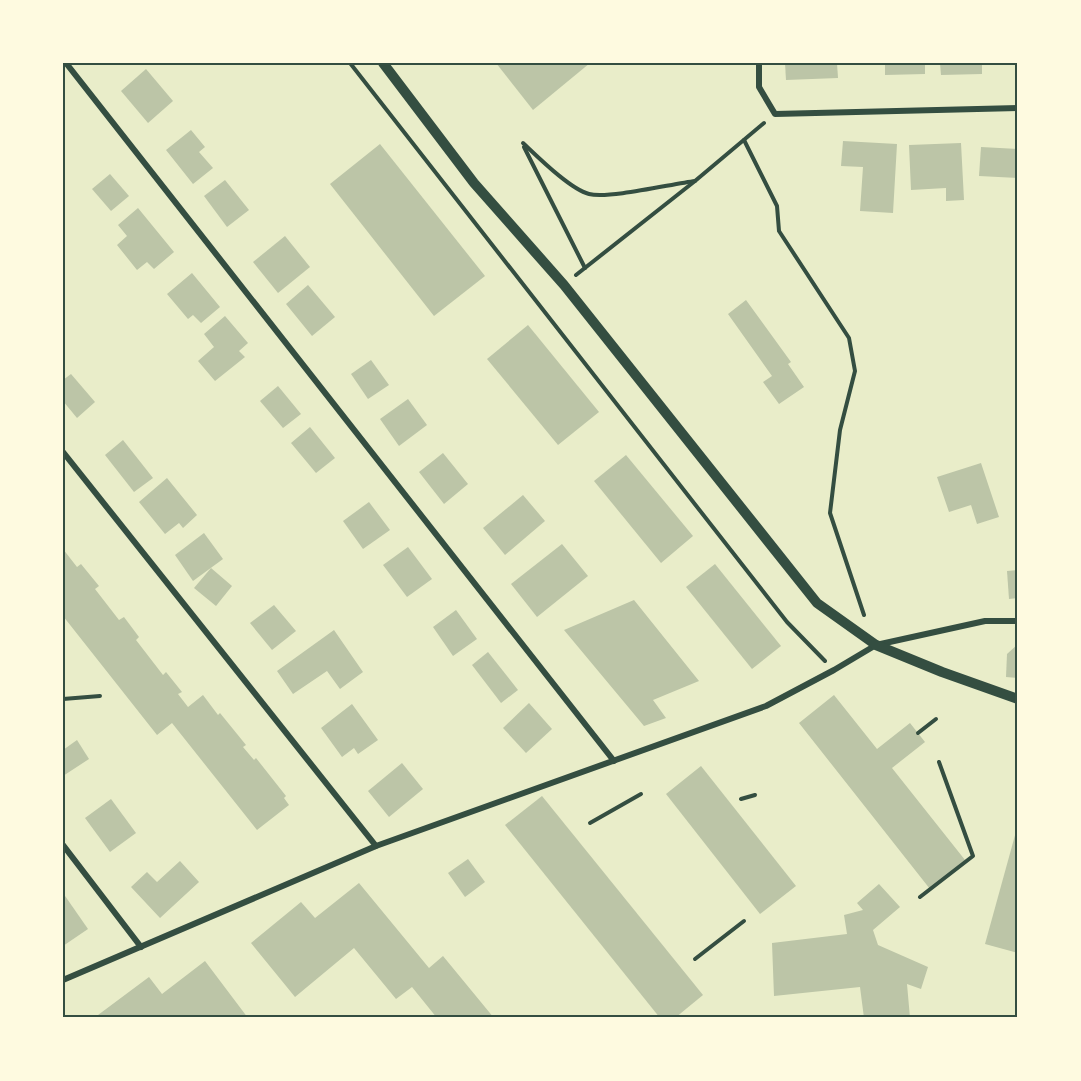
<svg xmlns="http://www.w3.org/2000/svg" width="1081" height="1081" font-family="'Times New Roman',serif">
  <rect width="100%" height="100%" fill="#e9edc9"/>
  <g fill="#bcc5a7">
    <polygon points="496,63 590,63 533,110"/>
    <polygon points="785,63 837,63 838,78 786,80"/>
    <polygon points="885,63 925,63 925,74 885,75"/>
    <polygon points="940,63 982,63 982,74 941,75"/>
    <polygon points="146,69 173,101 148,123 121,91"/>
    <polygon points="191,130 205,147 199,152 213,168 193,184 166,150"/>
    <polygon points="843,141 897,144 893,213 860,211 863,167 841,166"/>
    <polygon points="961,143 964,200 946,201 946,188 911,190 909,145"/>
    <polygon points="380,144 485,276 434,316 330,184"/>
    <polygon points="981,147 1018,149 1018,178 979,176"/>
    <polygon points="110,174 129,196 111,211 92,189"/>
    <polygon points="225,180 249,210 227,227 204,196"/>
    <polygon points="138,208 174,252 154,269 147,262 137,270 117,245 127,236 118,225"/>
    <polygon points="285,236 310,267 278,293 253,262"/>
    <polygon points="192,273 220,307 201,323 193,315 188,319 167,294"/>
    <polygon points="308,285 335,317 312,336 286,304"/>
    <polygon points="746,300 791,362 788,364 804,387 779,404 763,382 772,376 728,314"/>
    <polygon points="225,316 248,343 239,351 245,357 215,381 198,361 214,347 204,334"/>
    <polygon points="528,325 599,412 558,445 487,359"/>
    <polygon points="371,360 389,385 368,399 351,374"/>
    <polygon points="71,374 95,402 77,418 63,401 63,380"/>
    <polygon points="278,386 301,414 283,428 260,401"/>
    <polygon points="408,399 427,425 399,446 380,419"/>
    <polygon points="310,427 335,458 316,473 291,443"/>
    <polygon points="123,440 153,478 134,492 105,455"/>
    <polygon points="443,453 468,484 444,504 419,472"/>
    <polygon points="626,455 693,536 661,563 594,481"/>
    <polygon points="981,463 999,517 977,524 971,505 949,512 937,477"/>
    <polygon points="167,478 197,515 183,528 179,523 165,534 139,502"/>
    <polygon points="523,495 545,521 505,555 483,528"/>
    <polygon points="369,502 390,530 363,549 343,521"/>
    <polygon points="204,533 223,559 193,581 175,555"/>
    <polygon points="562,544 588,576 537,617 511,584"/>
    <polygon points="408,547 432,579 407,597 383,565"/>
    <polygon points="63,549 77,567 81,564 99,586 95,589 119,620 124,617 139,637 136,640 163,675 166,672 182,692 178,694 188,707 203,695 218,715 220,713 246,745 243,747 254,760 256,758 286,796 284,798 289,805 257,830 172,723 157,735 63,616"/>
    <polygon points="715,564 781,646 752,669 686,587"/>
    <polygon points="211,568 232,586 216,606 194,588"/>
    <polygon points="1018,570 1018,598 1009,599 1007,571"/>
    <polygon points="634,600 699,681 653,700 666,718 644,726 564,630"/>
    <polygon points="274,605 296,631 272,650 250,623"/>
    <polygon points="456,610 477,639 453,656 433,627"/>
    <polygon points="334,630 363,672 340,689 327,671 293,694 277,671"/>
    <polygon points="1018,644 1018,678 1006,677 1007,654"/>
    <polygon points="488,652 518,690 501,703 472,665"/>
    <polygon points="834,695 877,749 910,723 925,742 892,768 965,860 930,889 799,723"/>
    <polygon points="529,703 552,729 526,753 503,728"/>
    <polygon points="352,704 378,740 358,754 354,748 342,757 321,728"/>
    <polygon points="77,740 89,759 63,776 63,750"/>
    <polygon points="402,763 423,789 389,817 368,791"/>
    <polygon points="701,766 796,886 760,914 666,794"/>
    <polygon points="542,796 703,995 675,1018 660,1018 505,825"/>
    <polygon points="111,799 136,833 110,852 85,818"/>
    <polygon points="1017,828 1018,828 1018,953 985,944"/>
    <polygon points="468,859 485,882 465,897 448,873"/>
    <polygon points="180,861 199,882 160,918 131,887 147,872 157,882"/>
    <polygon points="359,883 429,968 443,956 494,1018 437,1018 412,987 396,999 354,948 295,997 251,943 301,902 315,918"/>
    <polygon points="879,884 900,907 873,930 878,945 928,967 921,989 907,984 910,1018 864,1018 860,987 774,996 772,943 847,934 844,915 863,910 857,903"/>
    <polygon points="63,893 88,929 63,946"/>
    <polygon points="205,961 248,1018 100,1018 98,1015 149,977 162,994"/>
  </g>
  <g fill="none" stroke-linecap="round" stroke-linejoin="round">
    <g stroke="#344e41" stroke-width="4">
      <polyline points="350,63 787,622 825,661"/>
      <polyline points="744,140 777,206 779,231 849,338 855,371 840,430 830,513 864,615"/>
      <path d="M 523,143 C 538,157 570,189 589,194 C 609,199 671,184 695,181"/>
      <polyline points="524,147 585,268"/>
      <polyline points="576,275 695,181 764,123"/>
      <polyline points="63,699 100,696"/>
      <polyline points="918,733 936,719"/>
      <polyline points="741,799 755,795"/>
      <polyline points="590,823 641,794"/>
      <polyline points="920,897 973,856 939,762"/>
      <polyline points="695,959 744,921"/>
    </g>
    <g stroke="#344e41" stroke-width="6">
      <polyline points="66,63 614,761"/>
      <polyline points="759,63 759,87 775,114 1018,108"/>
      <polyline points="63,452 376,846"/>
      <polyline points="63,845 141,947"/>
      <polyline points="63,980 376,846 766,706 834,670 876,645 985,621 1018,621"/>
    </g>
    <polyline stroke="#344e41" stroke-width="10" points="383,63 474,183 564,285 817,603 876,645 942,672 1018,699"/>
  </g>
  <rect width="1081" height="1081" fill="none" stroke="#fefae0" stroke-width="129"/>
  <rect x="64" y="64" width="952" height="952" fill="none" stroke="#344e41" stroke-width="2"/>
</svg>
